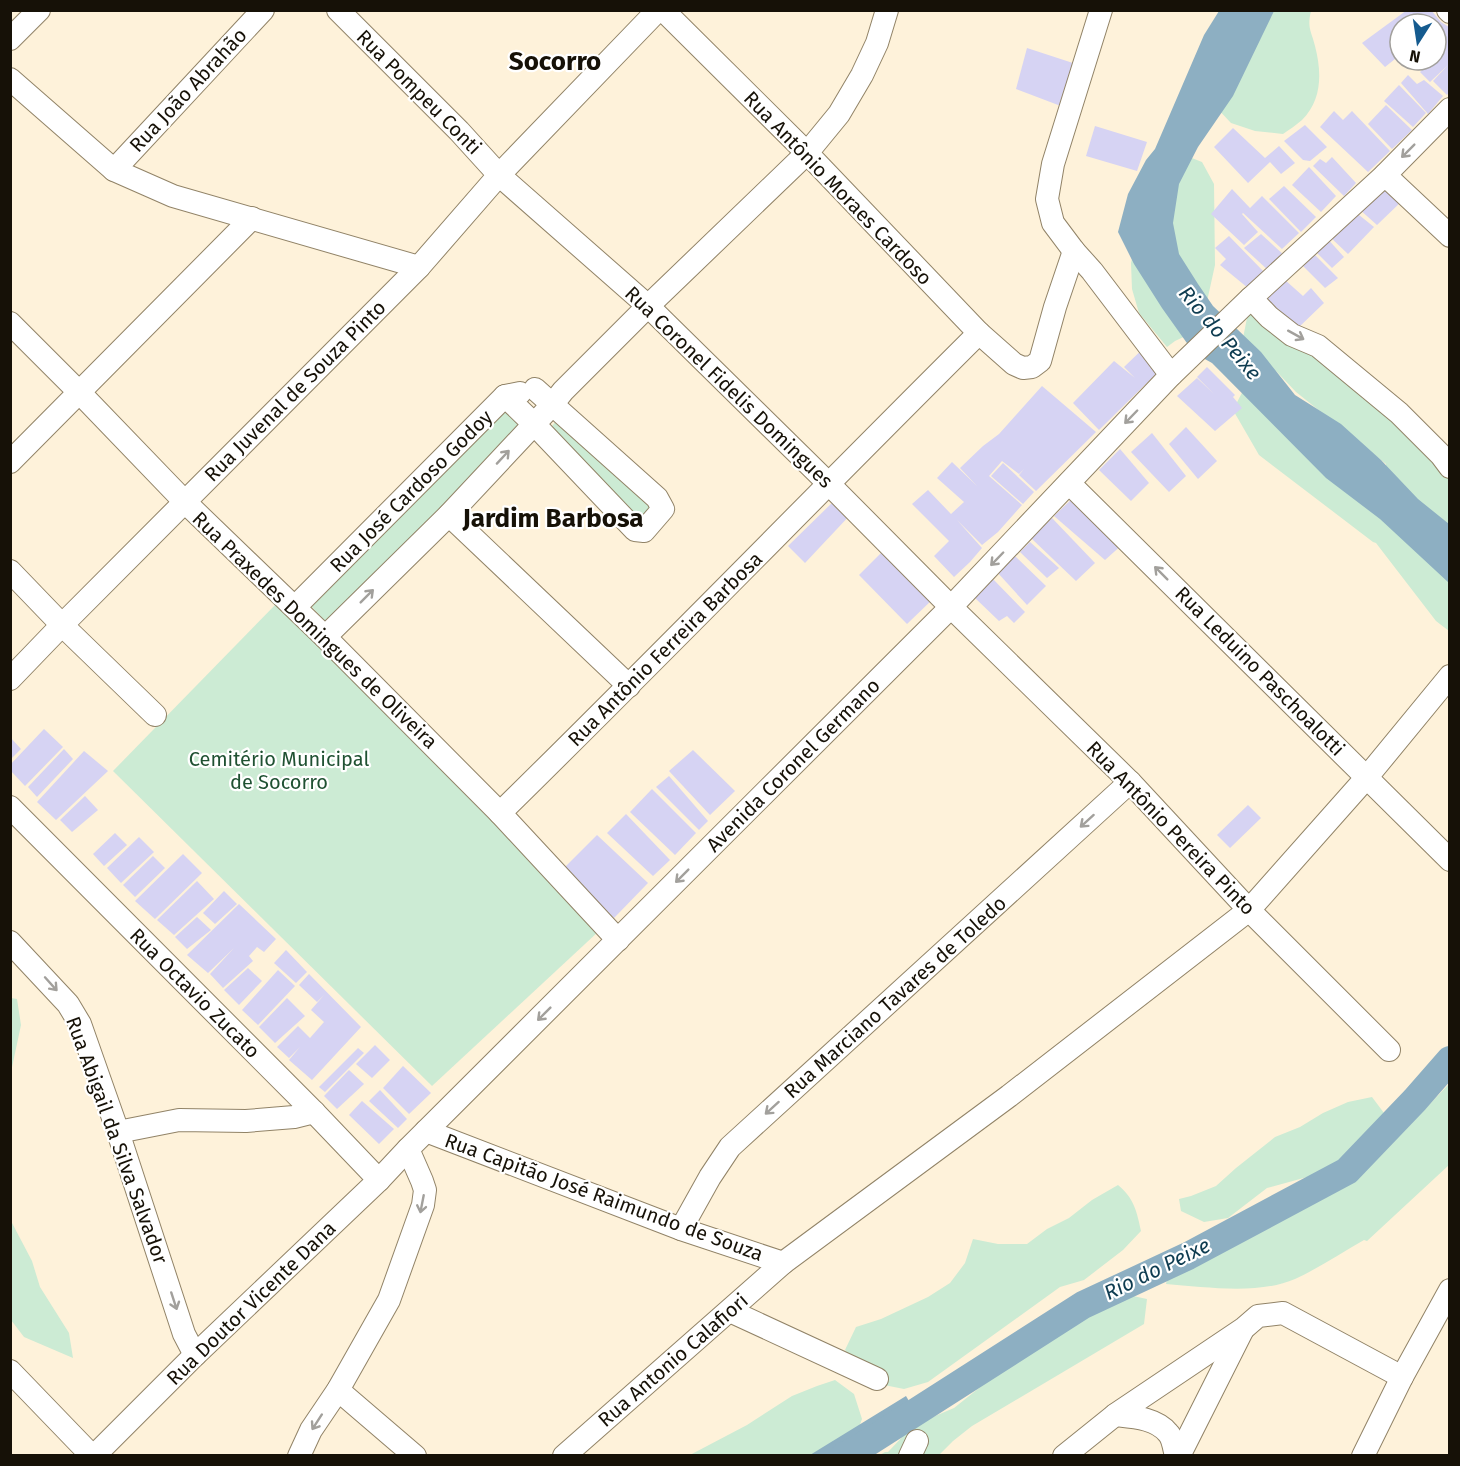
<svg xmlns="http://www.w3.org/2000/svg" width="1460" height="1466" font-family="'Fira Sans',sans-serif">
  <rect width="100%" height="100%" fill="#fef2da"/>
  <g fill="#ccebd4">
    <path d="M 1247,11 L 1311,11 C 1307,28 1311,30 1315,46 C 1322,73 1322,100 1302,120 C 1296,125 1289,130 1283,134 L 1255,131 L 1231,123 L 1215,106 Z"/>
    <polygon points="1179,153 1202,162 1214,184 1215,265 1204,315 1190,334 1175,341 1167,347 1139,313 1132,289 1131,263 1148,189"/>
    <polygon points="1248,313 1272,322 1357,377 1385,386 1449,461 1449,537 1386,467 1386,464 1296,392 1277,372 1258,358 1243,338"/>
    <polygon points="1245,387 1449,578 1449,631 1436,621 1376,543 1373,542 1259,455 1233,410"/>
    <polygon points="505,408 524,427 329,625 308,603"/>
    <polygon points="556,421 655,508 640,523 548,431"/>
    <polygon points="278,602 599,931 432,1086 113,771"/>
    <polygon points="11,998 17,999 21,1025 11,1072"/>
    <path d="M 1449,1084 L 1449,1165 L 1367,1241 L 1364,1240 C 1341,1253 1319,1268 1295,1279 C 1258,1295 1206,1287 1166,1284 L 1172,1259 L 1216,1236 L 1266,1215 L 1291,1208 L 1360,1174 L 1380,1156 Z"/>
    <polygon points="1372,1097 1387,1117 1381,1142 1362,1157 1340,1168 1267,1188 1228,1218 1204,1222 1181,1211 1179,1199 1191,1196 1216,1186 1236,1168 1275,1137 1300,1127 1323,1113 1348,1102"/>
    <path d="M 1118,1185 C 1134,1198 1137,1212 1141,1231 L 1123,1250 L 1084,1280 L 1060,1287 L 928,1382 L 904,1389 L 879,1384 L 860,1369 L 845,1350 L 856,1327 L 881,1319 L 928,1297 L 950,1283 L 965,1263 L 973,1239 L 998,1244 L 1027,1244 L 1047,1229 L 1069,1218 L 1092,1200 Z"/>
    <polygon points="11,1221 32,1261 40,1287 69,1333 73,1358 24,1337 11,1320"/>
    <polygon points="1119,1293 1147,1299 1144,1324 972,1426 953,1441 939,1455 878,1456 885,1452 888,1452 906,1433 928,1419 954,1408 1052,1330 1055,1330 1072,1311 1094,1300"/>
    <polygon points="835,1380 854,1394 862,1419 853,1443 818,1455 688,1456 747,1425 792,1396 817,1386"/>
  </g>
  <g fill="#8dafc2">
    <polygon points="1219,11 1274,11 1233,96 1198,147 1179,184 1173,223 1179,254 1198,284 1213,306 1261,352 1295,395 1341,424 1381,460 1418,499 1449,524 1449,583 1380,519 1326,478 1212,363 1194,353 1162,308 1134,264 1118,232 1128,194 1146,160 1155,149 1204,35"/>
    <polygon points="906,1396 922,1423 870,1455 810,1455"/>
  </g>
  <g fill="none" stroke-linecap="round" stroke-linejoin="round">
    <polyline stroke="#8dafc2" stroke-width="28" points="844,1456 861,1447 1083,1305 1188,1256 1347,1171 1415,1100 1450,1060"/>
  </g>
  <g fill="#d6d3f3">
    <polygon points="1407,10 1431,10 1441,22 1449,27 1449,92 1447,95 1433,81 1448,65 1430,82 1420,72 1432,60 1436,60 1436,24 1400,24 1400,55 1385,67 1362,43"/>
    <polygon points="1027,48 1079,65 1066,108 1016,89"/>
    <polygon points="1408,75 1417,84 1424,80 1443,96 1428,114 1401,83"/>
    <polygon points="1399,85 1426,113 1413,127 1384,101"/>
    <polygon points="1386,105 1412,130 1392,149 1368,124"/>
    <polygon points="1334,111 1343,120 1352,111 1390,151 1368,172 1320,127"/>
    <polygon points="1305,125 1327,147 1310,161 1303,160 1284,141"/>
    <polygon points="1095,126 1147,142 1137,171 1086,156"/>
    <polygon points="1233,128 1265,158 1279,146 1295,163 1281,174 1270,162 1248,183 1214,147"/>
    <polygon points="1332,157 1356,183 1344,196 1313,166 1320,159 1326,163"/>
    <polygon points="1309,167 1336,196 1321,212 1292,185"/>
    <polygon points="1383,181 1404,199 1377,225 1358,208"/>
    <polygon points="1284,186 1316,217 1301,232 1269,199"/>
    <polygon points="1232,189 1250,208 1262,196 1299,233 1282,249 1243,213 1242,214 1258,232 1244,245 1211,214"/>
    <polygon points="1354,211 1374,227 1348,254 1329,236"/>
    <polygon points="1261,234 1285,256 1270,272 1244,248"/>
    <polygon points="1229,236 1264,272 1248,288 1220,265 1226,259 1215,248"/>
    <polygon points="1326,237 1344,257 1332,268 1315,251"/>
    <polygon points="1312,252 1338,278 1325,288 1301,264"/>
    <polygon points="1285,280 1303,296 1311,288 1324,303 1297,329 1265,300"/>
    <polygon points="1148,344 1162,368 1099,430 1073,403 1114,361 1135,378 1124,367"/>
    <polygon points="1207,367 1235,395 1233,397 1242,408 1215,431 1177,396 1197,378 1214,394 1197,377"/>
    <polygon points="1042,386 1096,432 1036,491 1019,475 1024,469 1019,474 1002,461 989,476 1022,505 998,532 982,545 957,520 982,548 970,562 954,577 934,556 949,541 912,504 928,490 951,514 964,502 937,478 952,462 977,486 960,468 983,446 999,434"/>
    <polygon points="1186,427 1217,461 1198,479 1169,444"/>
    <polygon points="1152,433 1186,476 1169,492 1131,452"/>
    <polygon points="1120,449 1149,483 1131,501 1099,470"/>
    <polygon points="1003,463 1034,492 1023,504 991,476"/>
    <polygon points="1076,495 1124,543 1105,560 1054,516"/>
    <polygon points="836,499 851,514 805,563 788,546"/>
    <polygon points="1052,518 1095,563 1076,581 1031,538"/>
    <polygon points="1030,542 1059,568 1047,578 1020,552"/>
    <polygon points="886,548 935,597 907,624 859,575"/>
    <polygon points="1014,555 1046,586 1027,605 997,572"/>
    <polygon points="992,578 1025,612 1014,623 1007,616 999,621 974,597"/>
    <polygon points="44,729 63,747 25,786 10,770 10,765"/>
    <polygon points="10,737 21,749 10,760"/>
    <polygon points="64,749 73,759 37,797 28,787"/>
    <polygon points="693,750 735,791 710,815 669,771"/>
    <polygon points="84,751 108,771 56,820 37,802"/>
    <polygon points="669,776 708,821 699,830 656,787"/>
    <polygon points="652,789 696,833 675,855 630,812"/>
    <polygon points="85,796 98,810 72,832 60,820"/>
    <polygon points="1248,805 1261,818 1230,848 1217,835"/>
    <polygon points="626,814 670,860 653,876 607,833"/>
    <polygon points="115,833 127,845 104,866 93,854"/>
    <polygon points="597,835 648,883 614,918 564,868"/>
    <polygon points="139,837 154,852 121,883 107,868"/>
    <polygon points="183,854 202,873 155,919 135,901"/>
    <polygon points="153,856 165,868 135,897 123,885"/>
    <polygon points="197,881 214,899 174,935 157,920"/>
    <polygon points="224,891 237,904 215,924 203,913"/>
    <polygon points="239,904 276,939 264,952 257,947 249,956 253,961 223,988 210,974 234,948 208,973 187,955"/>
    <polygon points="197,917 211,930 187,949 175,937"/>
    <polygon points="286,950 307,972 296,983 274,963"/>
    <polygon points="248,968 262,981 239,1005 224,990"/>
    <polygon points="278,970 295,986 258,1025 242,1010"/>
    <polygon points="309,974 361,1027 312,1080 289,1060 300,1047 289,1058 277,1047 298,1026 310,1038 324,1022 311,1010 324,995 317,1002 299,985"/>
    <polygon points="287,998 305,1016 275,1043 259,1027"/>
    <polygon points="375,1045 390,1060 372,1078 356,1064"/>
    <polygon points="358,1048 364,1053 325,1092 319,1087"/>
    <polygon points="403,1066 431,1093 409,1114 383,1088"/>
    <polygon points="349,1070 364,1084 337,1109 324,1096"/>
    <polygon points="380,1090 407,1119 398,1128 369,1101"/>
    <polygon points="362,1101 394,1129 379,1144 349,1115"/>
  </g>
  <g fill="none" stroke-linecap="round" stroke-linejoin="round">
    <defs>
      <g id="minor">
        <polyline points="338,10 459,131 499,175 648,306 828,483 951,607 1130,782 1249,910 1389,1050"/>
        <polyline points="663,10 807,153 979,333 1014,364 1023,368 1032,367 1040,361 1055,307 1074,251"/>
        <polyline points="1101,10 1053,164 1047,199 1053,223 1074,251 1092,271 1171,375"/>
        <polyline points="1448,10 1450,12"/>
        <polyline points="10,39 39,10"/>
        <polyline points="10,79 114,170 173,196 419,267"/>
        <polyline points="114,170 263,10"/>
        <polyline points="1385,175 1450,236"/>
        <polyline points="1251,298 1269,317 1292,335 1318,346 1399,413 1441,455 1450,467"/>
        <polyline points="10,323 80,393 185,502 325,637 500,813 618,940"/>
        <polyline points="505,396 534,424 635,530 644,531 663,509 657,498 535,389"/>
        <polyline points="10,462 252,218"/>
        <polyline points="1069,483 1450,860"/>
        <polyline points="449,515 629,686"/>
        <polyline points="10,571 62,625 155,715"/>
        <polyline points="295,607 505,396 520,393"/>
        <polyline points="325,637 449,515 552,405 563,391 648,306 807,153 839,114 862,75 877,43 887,10"/>
        <polyline points="10,679 62,625 419,267 499,175 658,10"/>
        <polyline points="10,807 314,1112 379,1180"/>
        <path d="M 500,813 C 662,654 819,492 979,333"/>
        <polyline points="10,942 68,1004 80,1024 118,1132 184,1334 195,1355"/>
        <polyline points="426,1131 681,1229 783,1263"/>
        <polyline points="118,1132 179,1120 246,1121 294,1117 314,1112"/>
        <polyline points="681,1229 710,1177 730,1147 1130,782"/>
        <polyline points="730,1311 877,1379"/>
        <polyline points="10,1371 92,1456"/>
        <polyline points="338,1390 415,1456"/>
        <path d="M 1115,1415 C 1133,1417 1156,1418 1168,1433 C 1173,1438 1174,1449 1176,1456"/>
        <polyline points="94,1456 195,1355 379,1180 408,1149 951,607 1171,375 1251,298 1385,175 1450,109"/>
        <polyline points="299,1456 311,1430 338,1390 389,1300 423,1205 425,1190 422,1181 408,1149"/>
        <polyline points="564,1456 783,1263 1009,1096 1249,910 1367,777 1450,676"/>
        <polyline points="910,1456 917,1441"/>
        <polyline points="1064,1456 1115,1415 1243,1329 1258,1316 1283,1313 1402,1377"/>
        <polyline points="1179,1456 1242,1331"/>
        <polyline points="1363,1456 1402,1377 1450,1290"/>
      </g>
    </defs>
    <use href="#minor" stroke="#918367" stroke-width="24"/>
    <use href="#minor" stroke="#fff" stroke-width="22"/>
  </g>
  <defs><path id="oneway-shaft" d="M-6 0H5M1.5-3L5.5 0L1.5 3" fill="none" stroke-width="1.6" stroke-linecap="round" stroke-linejoin="round" transform="scale(1.5)"/></defs>
  <g stroke="#a2a09c">
    <use href="#oneway-shaft" transform="translate(1408 151) rotate(135)"/>
    <use href="#oneway-shaft" transform="translate(1296 335) rotate(29)"/>
    <use href="#oneway-shaft" transform="translate(1131 417) rotate(134)"/>
    <use href="#oneway-shaft" transform="translate(503 457) rotate(-47)"/>
    <use href="#oneway-shaft" transform="translate(997 559) rotate(134)"/>
    <use href="#oneway-shaft" transform="translate(1161 573) rotate(-135)"/>
    <use href="#oneway-shaft" transform="translate(367 596) rotate(-45)"/>
    <use href="#oneway-shaft" transform="translate(1087 821) rotate(138)"/>
    <use href="#oneway-shaft" transform="translate(682 876) rotate(135)"/>
    <use href="#oneway-shaft" transform="translate(51 984) rotate(48)"/>
    <use href="#oneway-shaft" transform="translate(544 1014) rotate(135)"/>
    <use href="#oneway-shaft" transform="translate(772 1108) rotate(138)"/>
    <use href="#oneway-shaft" transform="translate(422 1204) rotate(101)"/>
    <use href="#oneway-shaft" transform="translate(174 1301) rotate(72)"/>
    <use href="#oneway-shaft" transform="translate(317 1422) rotate(123)"/>
  </g>
  <g text-anchor="middle" stroke-width="4.5" stroke-linejoin="round" paint-order="stroke">
    <g font-size="20" fill="#161107" stroke="#fff">
      <text transform="translate(188 90) rotate(-47)" y="7">Rua João Abrahão</text>
      <text transform="translate(419 92) rotate(45)" y="7">Rua Pompeu Conti</text>
      <text transform="translate(838 188) rotate(46)" y="7">Rua Antônio Moraes Cardoso</text>
      <text transform="translate(729 387) rotate(44)" y="7">Rua Coronel Fidelis Domingues</text>
      <text transform="translate(295 391) rotate(-45)" y="7">Rua Juvenal de Souza Pinto</text>
      <text transform="translate(411 491) rotate(-45)" y="7">Rua José Cardoso Godoy</text>
      <text transform="translate(315 630) rotate(44)" y="7">Rua Praxedes Domingues de Oliveira</text>
      <text transform="translate(665 649) rotate(-45)" y="7">Rua Antônio Ferreira Barbosa</text>
      <text transform="translate(1260 671) rotate(45)" y="7">Rua Leduino Paschoalotti</text>
      <text transform="translate(793 765) rotate(-45)" y="7">Avenida Coronel Germano</text>
      <text transform="translate(1171 828) rotate(46)" y="7">Rua Antônio Pereira Pinto</text>
      <text transform="translate(195 993) rotate(45)" y="7">Rua Octavio Zucato</text>
      <text transform="translate(895 997) rotate(-42)" y="7">Rua Marciano Tavares de Toledo</text>
      <text transform="translate(117 1140) rotate(70)" y="7">Rua Abigail da Silva Salvador</text>
      <text transform="translate(604 1197) rotate(20)" y="7">Rua Capitão José Raimundo de Souza</text>
      <text transform="translate(251 1303) rotate(-44)" y="7">Rua Doutor Vicente Dana</text>
      <text transform="translate(673 1360) rotate(-41)" y="7">Rua Antonio Calafiori</text>
    </g>
    <g font-size="20" fill="#1f5132" stroke="#fff">
      <text x="279" y="766">Cemitério Municipal<tspan x="279" dy="23">de Socorro</tspan></text>
    </g>
    <g font-size="21" font-style="italic" fill="#0e3c51" stroke="#fff">
      <text transform="translate(1220 333) rotate(50)" y="7">Rio do Peixe</text>
      <text transform="translate(1157 1269) rotate(-26)" y="7">Rio do Peixe</text>
    </g>
    <g font-size="26" font-weight="bold" fill="#161107" stroke="#fff">
      <text x="555" y="70">Socorro</text>
      <text x="553" y="527">Jardim Barbosa</text>
    </g>
  </g>
  <rect width="1460" height="1466" fill="none" stroke="#161107" stroke-width="24"/>
  <g transform="translate(1418 42) rotate(192)"><circle r="28" fill="#ffffff" stroke="#a2a09c" stroke-width="1.5"/>
  <path d="M0-4.5L10 22L0 15L-10 22Z" fill="#155b8f"/>
  <text y="-9" font-size="16" font-weight="bold" text-anchor="middle" fill="#161107">N</text>
  </g>
</svg>
